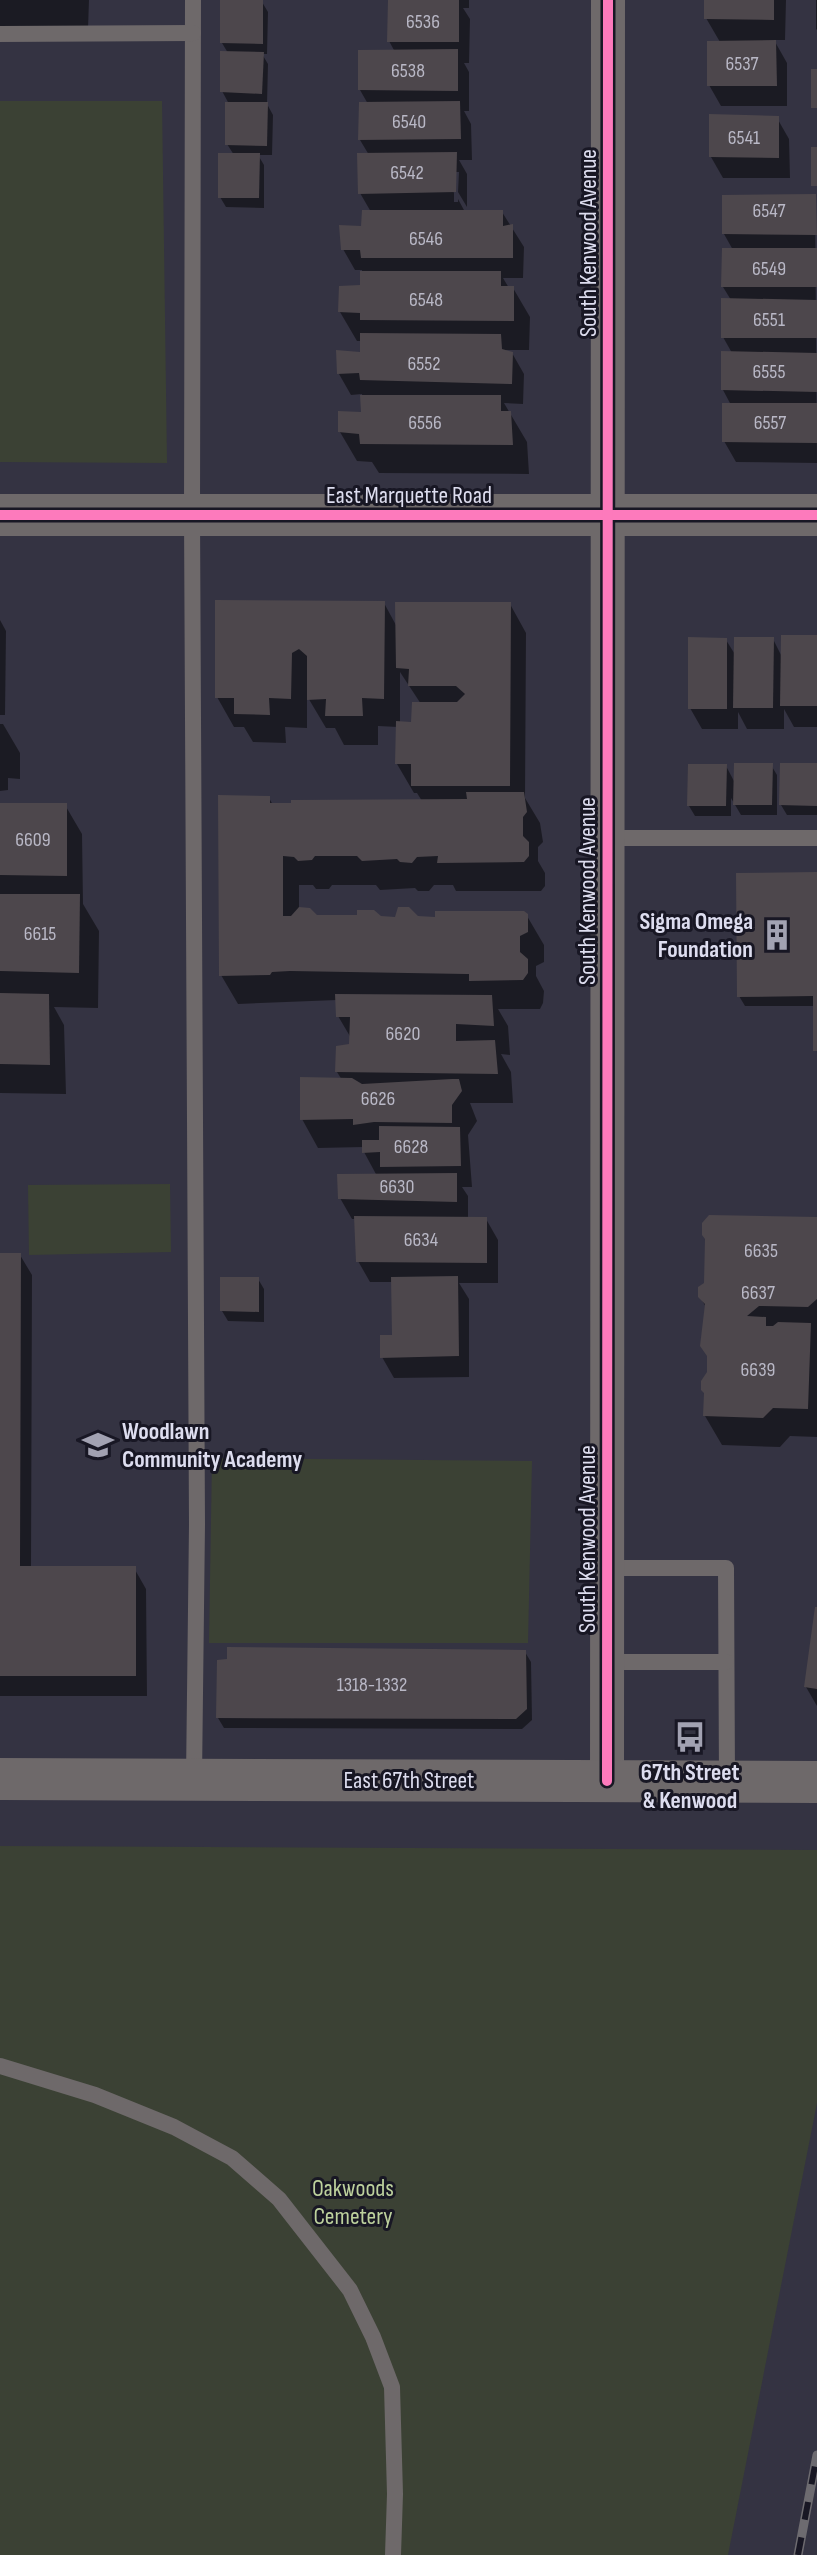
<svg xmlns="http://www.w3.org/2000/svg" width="817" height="2555" font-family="'Sofia Sans Condensed',sans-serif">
  <rect width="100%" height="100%" fill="#343342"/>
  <g fill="#3b4134">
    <polygon points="0,101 162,101 167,463 0,462"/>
    <polygon points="170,1184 171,1252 29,1255 28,1185"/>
    <polygon points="212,1458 532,1461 528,1643 209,1643"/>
    <polygon points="0,1846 817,1850 817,2103 728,2555 0,2555"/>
  </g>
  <g fill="#0007" fill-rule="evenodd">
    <polygon points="0,0 89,0 88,29 0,26"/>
    <polygon points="390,0 469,0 469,8 463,8 470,19 469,63 464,63 469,72 469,111 464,111 471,124 472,160 459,160 467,174 467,207 458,192 459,172 454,172 450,184 454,193 454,202 458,202 458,199 465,212 502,212 524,247 523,278 503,278 509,288 513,288 530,317 529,350 503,350 512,353 524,374 523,404 504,403 527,442 529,474 379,473 372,462 357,461 340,432 363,415 362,394 351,395 339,374 362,354 362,341 357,341 340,312 362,287 362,270 355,270 343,249 362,228 371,212 360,193 369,155 360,140 368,104 360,90 395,52 389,41"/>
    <polygon points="706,0 786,0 785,40 774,40 787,63 787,106 721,106 709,85 720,42 706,18"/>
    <polygon points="816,0 817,0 817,30 816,29"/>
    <polygon points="262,2 268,12 267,54 262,54 268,64 267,104 273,115 272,155 258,155 264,165 264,208 226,207 220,197 234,155 227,144 229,104 222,91 228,53 222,43"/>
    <polygon points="777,118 789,139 790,178 723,178 711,157"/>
    <polygon points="815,196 817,463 736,462 724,441 731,405 723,390 732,353 723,337 731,300 723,287 733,250 724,234 724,197"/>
    <path d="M 217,602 L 384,603 L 397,627 L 510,604 L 526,633 L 525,798 L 540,823 L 543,842 L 538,847 L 538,861 L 545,873 L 545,886 L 541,891 L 456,891 L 453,885 L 434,885 L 429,891 L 418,891 L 415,888 L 380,890 L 376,885 L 332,885 L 329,889 L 316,889 L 313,885 L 299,885 L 299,909 L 316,917 L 417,918 L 527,916 L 544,945 L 544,962 L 536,966 L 536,976 L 544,991 L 543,1003 L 540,1009 L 498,1009 L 508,1026 L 510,1055 L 501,1054 L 511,1072 L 513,1103 L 470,1103 L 477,1121 L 468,1135 L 472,1187 L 462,1187 L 468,1196 L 468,1219 L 486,1219 L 498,1240 L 498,1283 L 459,1283 L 469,1299 L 469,1377 L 394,1378 L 382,1357 L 394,1337 L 393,1282 L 370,1282 L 358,1261 L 356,1219 L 352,1219 L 340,1198 L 377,1176 L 364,1152 L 364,1147 L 318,1148 L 302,1119 L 342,1080 L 337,1072 L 351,1046 L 351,1038 L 338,1016 L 337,1000 L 238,1004 L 221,975 L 269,798 L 273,805 L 422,801 L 417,793 L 414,793 L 397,764 L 398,727 L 378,726 L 378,745 L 344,745 L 335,728 L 326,728 L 307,696 L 307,728 L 285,727 L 286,743 L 253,742 L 244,727 L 234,727 L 217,697 ZM 400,672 L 421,704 L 413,724 L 400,723 Z"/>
    <polygon points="0,620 6,631 5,715 0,715"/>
    <polygon points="817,637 817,727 794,727 784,709 784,729 747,729 738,712 738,729 702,729 690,708 726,640 736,656 773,639 782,657"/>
    <polygon points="0,724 3,724 20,753 20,779 8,778 8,790 0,791"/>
    <polygon points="771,765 777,775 777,815 741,815 731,798 731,816 695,816 689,806 726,766 735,783"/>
    <polygon points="817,765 817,815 787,815 781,805"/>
    <polygon points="0,805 65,805 82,834 83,904 99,931 98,1008 54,1007 64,1025 66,1094 0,1093"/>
    <polygon points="817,874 817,1054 815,1006 745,1006 739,996"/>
    <polygon points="817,1219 817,1437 790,1436 780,1447 722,1445 705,1416 709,1373 706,1307 700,1297"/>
    <polygon points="0,1255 20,1255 32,1275 31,1568 134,1568 146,1589 147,1696 0,1696"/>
    <polygon points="258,1279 264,1289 264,1322 228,1321 222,1311"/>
    <polygon points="817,1609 817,1706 806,1687"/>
    <polygon points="525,1652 531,1662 532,1720 522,1729 224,1728 218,1718"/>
  </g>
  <g fill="#4d474c">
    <polygon points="220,0 263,0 263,44 220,43"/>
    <polygon points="388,0 459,0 459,42 387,42"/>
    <polygon points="704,0 774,0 774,20 704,19"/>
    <polygon points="776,40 777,86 707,86 707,41"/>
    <polygon points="458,49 458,91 358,90 358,50"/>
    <polygon points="220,51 264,52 262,94 220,92"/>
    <rect x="811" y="69" width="6" height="39"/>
    <polygon points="460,101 461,139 358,140 359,102"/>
    <polygon points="225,102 268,102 267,146 225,145"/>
    <polygon points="709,114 779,116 779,158 709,157"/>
    <rect x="811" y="147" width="6" height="39"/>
    <polygon points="457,152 456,192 358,194 357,153"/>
    <polygon points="218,153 260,153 259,198 218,198"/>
    <polygon points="816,194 817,235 722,234 722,195"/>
    <polygon points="362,210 503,210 503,226 513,224 513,258 361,258 360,250 341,250 339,225 361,226"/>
    <polygon points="722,248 817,248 817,287 721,287"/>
    <polygon points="360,271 501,271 501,286 514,286 514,321 360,320 360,313 338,312 339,286 360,285"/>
    <polygon points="721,298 817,300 817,338 721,338"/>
    <polygon points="360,333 501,334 502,349 513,352 512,384 360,380 359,373 337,374 336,350 360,352"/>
    <polygon points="721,351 817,353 817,392 721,390"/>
    <polygon points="360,395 501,395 501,411 511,411 513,445 360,444 359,434 338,432 338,411 361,412"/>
    <polygon points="722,403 817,403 817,443 722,442"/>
    <polygon points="215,600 385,601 384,699 362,698 363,716 325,716 326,699 307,700 307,656 299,649 292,653 291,699 269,698 270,715 234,714 234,698 215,698"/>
    <polygon points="395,602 511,602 510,786 411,786 411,764 395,764 396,721 411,722 412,702 457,702 465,694 456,686 408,686 409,669 396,668"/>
    <polygon points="781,635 817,635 817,706 780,706"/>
    <polygon points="688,637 727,638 727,709 688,709"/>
    <polygon points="734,637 774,637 773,708 733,708"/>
    <polygon points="734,763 773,763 772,805 733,805"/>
    <polygon points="780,763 817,763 817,806 779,805"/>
    <polygon points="688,764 727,764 726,806 687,806"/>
    <polygon points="466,792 524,792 527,812 523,817 523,836 529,842 529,856 524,862 437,863 438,856 417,857 412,863 400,862 397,859 362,861 357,856 315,856 312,860 298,861 294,857 283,856 283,916 291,916 299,907 310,908 317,915 357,915 357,910 374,910 381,916 395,917 398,907 409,907 418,916 435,917 435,911 524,911 528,914 528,932 520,936 520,952 528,959 528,973 523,980 469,981 469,974 466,974 290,971 272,972 270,975 219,976 218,795 270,796 270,803 291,803 291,800 467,799"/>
    <polygon points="0,803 67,803 67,876 0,875"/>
    <polygon points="817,872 817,1051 813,1051 813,996 737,997 736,873"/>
    <polygon points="0,894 80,894 79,973 0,971"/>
    <polygon points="0,993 49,994 50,1065 0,1064"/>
    <polygon points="335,994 492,995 494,1026 456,1024 456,1041 495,1040 498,1074 335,1072 336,1046 349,1044 350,1017 336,1017"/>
    <polygon points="300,1077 352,1078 362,1084 452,1079 459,1079 462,1091 452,1105 452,1123 374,1122 353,1125 353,1119 300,1120"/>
    <polygon points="379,1126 460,1127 461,1166 380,1167 380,1152 362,1153 362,1140 379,1140"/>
    <polygon points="457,1173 457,1202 338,1199 337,1174"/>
    <polygon points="709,1215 817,1217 817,1299 808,1307 759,1306 747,1316 766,1317 766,1326 773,1326 778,1322 811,1323 808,1409 773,1408 763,1418 703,1416 704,1393 701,1390 701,1381 707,1372 707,1356 700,1346 705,1304 698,1297 698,1287 704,1283 705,1239 702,1235 702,1223"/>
    <polygon points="354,1216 487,1217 487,1263 356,1262"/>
    <polygon points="0,1253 21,1253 20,1566 136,1566 136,1676 0,1676"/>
    <polygon points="458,1276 459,1356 380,1358 380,1335 392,1335 391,1277"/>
    <polygon points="220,1277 259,1277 259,1312 220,1311"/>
    <polygon points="815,1607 817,1607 817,1689 804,1687"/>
    <polygon points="227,1647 526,1650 527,1709 516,1719 216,1718 217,1660 227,1659"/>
  </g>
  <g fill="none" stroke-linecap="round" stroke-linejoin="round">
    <g stroke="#6e696a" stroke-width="16">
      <polyline points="193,0 192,515 197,1524 194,1778"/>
      <polyline points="0,34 193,33"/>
      <polyline points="607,838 817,838"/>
      <polyline points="607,1568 726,1568 727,1780"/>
      <polyline points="607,1662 726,1662"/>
      <polyline points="0,2066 95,2095 174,2127 232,2158 279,2199 350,2290 373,2337 392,2387 395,2494 393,2555"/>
    </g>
    <polyline stroke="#6e696a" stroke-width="34" points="607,1781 608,0"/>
    <g stroke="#6e696a" stroke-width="42">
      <polyline points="0,515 817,515"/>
      <polyline points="0,1779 817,1782"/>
    </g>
    <defs>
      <polyline id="rail" points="798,2555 817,2455"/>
    </defs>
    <use href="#rail" stroke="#6d6b70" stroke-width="9"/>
    <use href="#rail" stroke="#181724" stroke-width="6" stroke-dasharray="18" stroke-linecap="butt"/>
    <defs>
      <g id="cycleway">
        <polyline points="0,515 817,515"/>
        <polyline points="607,1781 608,0"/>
      </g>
    </defs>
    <use href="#cycleway" stroke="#181724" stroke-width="15"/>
    <use href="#cycleway" stroke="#fd7abc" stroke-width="10"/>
  </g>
  <defs>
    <symbol id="building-bare" viewBox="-9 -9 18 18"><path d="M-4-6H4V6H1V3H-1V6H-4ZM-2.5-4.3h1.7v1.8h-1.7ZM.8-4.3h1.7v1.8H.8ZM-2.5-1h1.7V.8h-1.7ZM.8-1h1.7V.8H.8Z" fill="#a2a2b2" stroke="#181724" stroke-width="2.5" paint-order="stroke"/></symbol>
    <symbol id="school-bare" viewBox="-9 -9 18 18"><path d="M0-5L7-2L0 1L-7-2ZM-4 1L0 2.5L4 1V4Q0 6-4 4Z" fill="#a2a2b2" stroke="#181724" stroke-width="2.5" paint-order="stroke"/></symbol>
    <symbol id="bus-bare" viewBox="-9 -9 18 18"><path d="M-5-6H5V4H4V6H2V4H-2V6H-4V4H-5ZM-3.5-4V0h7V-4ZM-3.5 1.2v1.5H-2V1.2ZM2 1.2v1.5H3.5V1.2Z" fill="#a2a2b2" stroke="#181724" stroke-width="2.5" paint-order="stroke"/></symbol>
  </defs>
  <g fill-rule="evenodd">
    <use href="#building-bare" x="755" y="913" width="44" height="44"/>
    <use href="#school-bare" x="76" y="1423" width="44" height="44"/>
    <use href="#bus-bare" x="668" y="1715" width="44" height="44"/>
  </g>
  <g text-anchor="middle" stroke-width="6" stroke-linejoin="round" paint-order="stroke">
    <g font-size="20" fill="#b9b8c6">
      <text x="423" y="28">6536</text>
      <text x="742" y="70">6537</text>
      <text x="408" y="77">6538</text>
      <text x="409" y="128">6540</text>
      <text x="744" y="144">6541</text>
      <text x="407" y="179">6542</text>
      <text x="769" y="217">6547</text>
      <text x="426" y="245">6546</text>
      <text x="769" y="275">6549</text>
      <text x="426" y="306">6548</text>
      <text x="769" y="326">6551</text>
      <text x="424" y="370">6552</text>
      <text x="769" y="378">6555</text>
      <text x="425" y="429">6556</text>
      <text x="770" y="429">6557</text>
      <text x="33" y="846">6609</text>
      <text x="40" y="940">6615</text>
      <text x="403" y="1040">6620</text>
      <text x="378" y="1105">6626</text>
      <text x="411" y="1153">6628</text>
      <text x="397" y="1193">6630</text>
      <text x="421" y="1246">6634</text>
      <text x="761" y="1257">6635</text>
      <text x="758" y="1299">6637</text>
      <text x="758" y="1376">6639</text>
      <text x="372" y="1691">1318-1332</text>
    </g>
    <g font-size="24" fill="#ddddef" stroke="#181724">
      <text transform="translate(588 243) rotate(-90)" y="8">South Kenwood Avenue</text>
      <text x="409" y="503">East Marquette Road</text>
      <text transform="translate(587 891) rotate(-90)" y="8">South Kenwood Avenue</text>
      <text transform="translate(587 1539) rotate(-90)" y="8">South Kenwood Avenue</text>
      <text x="409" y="1788">East 67th Street</text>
    </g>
    <g font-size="24" font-weight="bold" fill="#ddddef" stroke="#181724" text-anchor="end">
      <text x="753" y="929">Sigma Omega<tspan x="753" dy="28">Foundation</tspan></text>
      <text x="122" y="1439" text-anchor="start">Woodlawn<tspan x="122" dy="28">Community Academy</tspan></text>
      <text x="690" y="1780" text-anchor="middle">67th Street<tspan x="690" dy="28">&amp; Kenwood</tspan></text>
    </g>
    <g font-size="24" fill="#bdd19d" stroke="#181724">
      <text x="353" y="2196">Oakwoods<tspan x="353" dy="28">Cemetery</tspan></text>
    </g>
  </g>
</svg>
